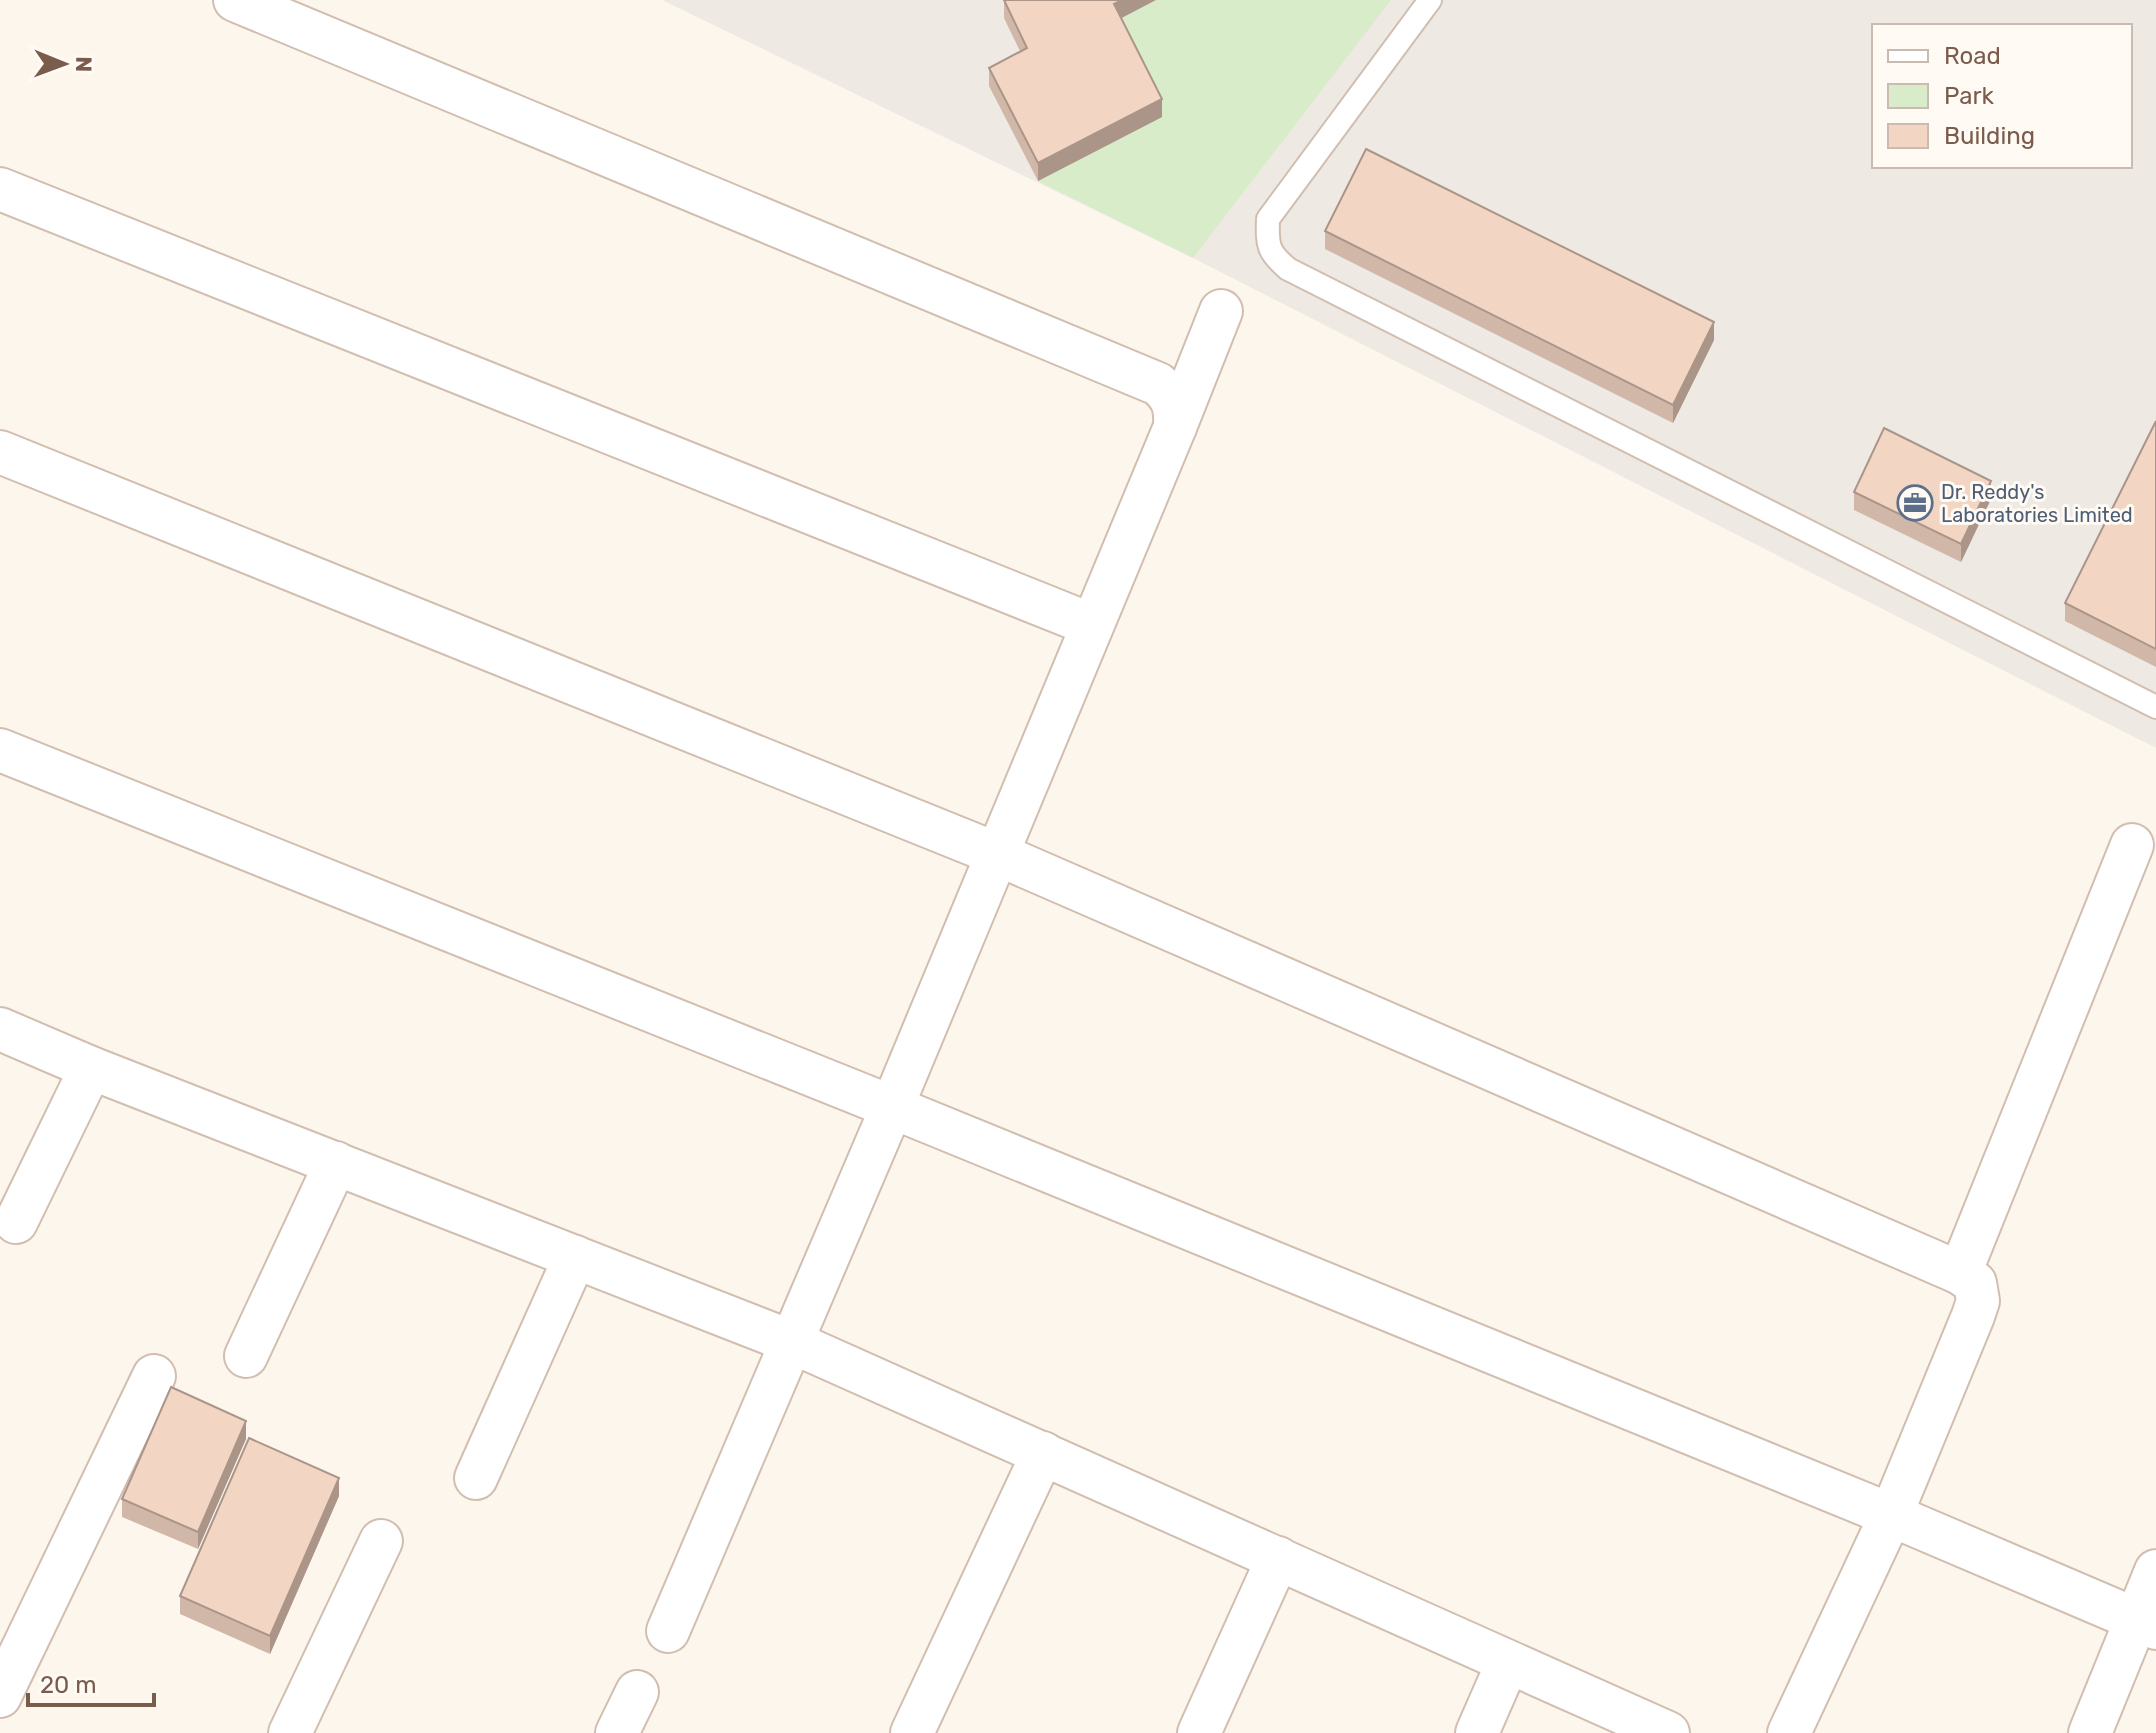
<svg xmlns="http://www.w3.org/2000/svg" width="2156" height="1733" font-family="Rubik,sans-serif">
  <rect width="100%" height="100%" fill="#fdf6ec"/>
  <path fill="#efe9e4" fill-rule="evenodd" d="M 662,0 L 2156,0 L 2156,748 L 1193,258 ZM 1874,26 L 2130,26 L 2130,166 L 1874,166 Z"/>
  <polygon fill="#d8ecc9" points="1156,0 1391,0 1193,258 1038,181 1162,117 1114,22"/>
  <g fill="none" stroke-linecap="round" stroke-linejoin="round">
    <defs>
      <path id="lane" d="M 1430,0 L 1268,219 C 1267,246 1268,252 1288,269 L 2156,707"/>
      <g id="street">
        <path d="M 235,0 L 1158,384 C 1173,397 1176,407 1175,427 L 892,1107 L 668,1631"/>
        <polyline points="0,189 1092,625"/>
        <polyline points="1175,427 1221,311"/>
        <polyline points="0,452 997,854 1960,1273 1975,1283 1978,1301 1973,1316 1891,1515 1789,1733"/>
        <polyline points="0,750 892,1107 1891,1515 2156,1628"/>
        <polyline points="0,1029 91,1068 792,1342 1668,1733"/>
        <polyline points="16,1222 91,1068"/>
        <polyline points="1960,1273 2132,845"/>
        <polyline points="246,1356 336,1163"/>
        <polyline points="476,1478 575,1257"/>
        <polyline points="0,1696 154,1376"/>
        <polyline points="290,1733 381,1541"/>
        <polyline points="617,1733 637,1692"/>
        <polyline points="912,1733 1043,1453"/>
        <polyline points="1199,1733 1278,1558"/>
        <polyline points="1477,1733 1508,1662"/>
        <polyline points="2090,1733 2156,1571"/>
      </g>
    </defs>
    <use href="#lane" stroke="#d1beb0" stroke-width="26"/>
    <use href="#street" stroke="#d1beb0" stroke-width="46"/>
    <use href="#lane" stroke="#fff" stroke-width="22"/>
    <use href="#street" stroke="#fff" stroke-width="42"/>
  </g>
  <g fill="#d1b7a8">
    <polygon points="1004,0 1121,18 1162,117 1038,181 989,86 989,68 1020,51 1004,18"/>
    <polygon points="1325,231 1714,340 1673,423 1325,249"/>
    <polygon points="2156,421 2156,667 2065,621 2065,603"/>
    <polygon points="1854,492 1991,499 1961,562 1854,510"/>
    <polygon points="246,1439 198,1549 122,1517 122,1499"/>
    <polygon points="339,1496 270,1654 180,1614 180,1596"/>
  </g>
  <g fill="#aa9588">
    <polygon points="1122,0 1156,0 1114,22 1114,4"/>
    <polygon points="1162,99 1162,117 1038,181 1038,163"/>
    <polygon points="1714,322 1714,340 1673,423 1673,405"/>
    <polygon points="1991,481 1991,499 1961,562 1961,544"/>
    <polygon points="246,1421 246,1439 198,1549 198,1532"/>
    <polygon points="339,1478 339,1496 270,1654 270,1636"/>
  </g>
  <g fill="#f3d5c3" stroke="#aa9588" stroke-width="2">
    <polygon points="1004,0 1122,0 1114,4 1162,99 1038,163 989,68 1027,48"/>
    <polygon points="1366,149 1714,322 1673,405 1325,231"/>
    <polygon points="2156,421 2156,649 2065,603"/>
    <polygon points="1884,428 1991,481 1961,544 1854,492"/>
    <polygon points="171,1387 246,1421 198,1532 122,1499"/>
    <polygon points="249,1438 339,1478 270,1636 180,1596"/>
  </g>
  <defs>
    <symbol id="office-ring" viewBox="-11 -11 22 22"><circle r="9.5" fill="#fffaf3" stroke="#5c6f8a" stroke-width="1.5"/><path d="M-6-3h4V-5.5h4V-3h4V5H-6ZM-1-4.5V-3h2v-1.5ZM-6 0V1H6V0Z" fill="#5c6f8a"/></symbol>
  </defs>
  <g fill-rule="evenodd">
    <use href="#office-ring" x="1895" y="483" width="40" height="40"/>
  </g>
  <g text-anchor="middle" stroke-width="6" stroke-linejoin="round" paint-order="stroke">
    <g font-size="20" fill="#4e5e75" stroke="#fffaf3" text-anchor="start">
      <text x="1941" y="499">Dr. Reddy's<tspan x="1941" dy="23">Laboratories Limited</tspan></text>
    </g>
  </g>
  <rect x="1872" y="24" width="260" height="144" fill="#fffaf3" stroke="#cabbb1" stroke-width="2"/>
  <rect x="1888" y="50" width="40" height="12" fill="#ffffff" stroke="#cabbb1" stroke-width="2"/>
  <text x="1944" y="64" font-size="24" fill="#7a5c4d">Road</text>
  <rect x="1888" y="84" width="40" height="24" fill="#d8ecc9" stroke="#cabbb1" stroke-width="2"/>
  <text x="1944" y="104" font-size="24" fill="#7a5c4d">Park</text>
  <rect x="1888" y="124" width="40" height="24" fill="#f3d5c3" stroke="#cabbb1" stroke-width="2"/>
  <text x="1944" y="144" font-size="24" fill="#7a5c4d">Building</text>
  <g transform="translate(64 64) rotate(91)" stroke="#fffaf3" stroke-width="6" paint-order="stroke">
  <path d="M0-6L14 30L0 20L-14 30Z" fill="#7a5c4d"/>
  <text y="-12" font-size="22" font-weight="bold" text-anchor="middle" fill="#7a5c4d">N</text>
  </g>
  <path d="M28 1693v12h126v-12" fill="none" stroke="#7a5c4d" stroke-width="4"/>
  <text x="40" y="1693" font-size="24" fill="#7a5c4d" stroke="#fffaf3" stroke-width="6" paint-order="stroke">20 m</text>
</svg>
